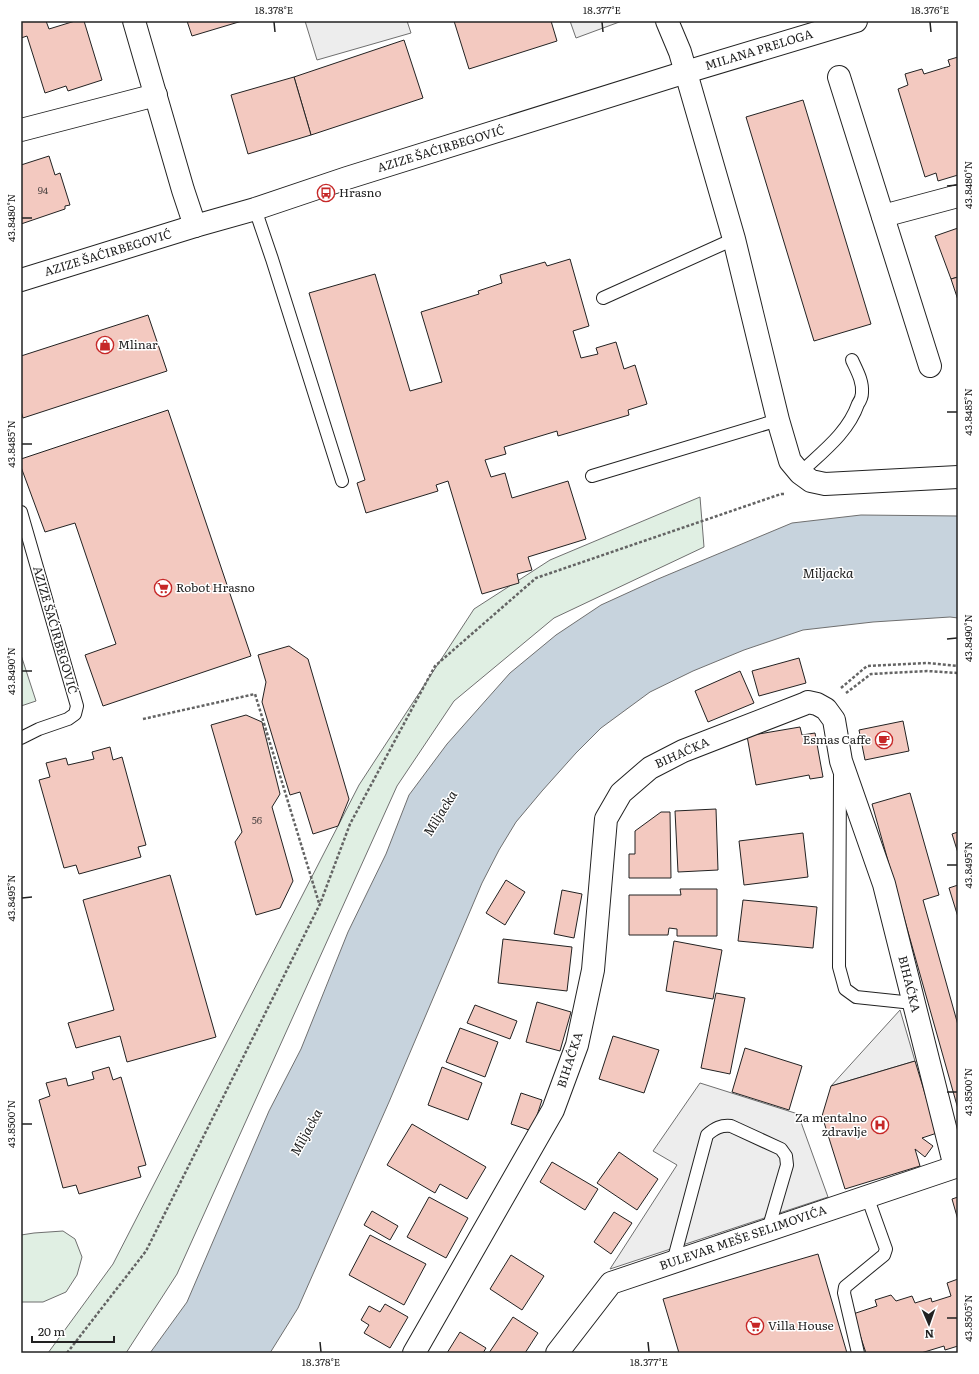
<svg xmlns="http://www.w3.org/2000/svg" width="979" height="1374" font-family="Literata,serif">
  <rect width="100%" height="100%" fill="#fff"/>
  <g fill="#e0efe3" stroke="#6f6f6f">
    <polygon points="700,497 704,547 554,618 454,701 397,786 177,1274 126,1353 48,1353 113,1264 359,785 474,609 550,560"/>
    <polygon points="21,655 36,701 21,706"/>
    <polygon points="63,1231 75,1239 82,1257 77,1275 66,1292 43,1302 21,1302 21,1235 34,1233"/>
  </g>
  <g fill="#ededed" stroke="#6f6f6f">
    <polygon points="305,21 407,21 411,33 317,60"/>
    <polygon points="570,21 622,21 576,38"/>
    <polygon points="900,1010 915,1061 831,1086"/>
    <polygon points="700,1083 798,1114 828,1197 610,1269 677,1165 653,1151"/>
  </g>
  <polygon fill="#c7d3dd" stroke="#6f6f6f" points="861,515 958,516 958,618 950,617 873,622 803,630 744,650 693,671 650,692 601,728 576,753 542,791 516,822 499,850 482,883 389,1102 298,1308 270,1353 150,1353 187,1302 269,1111 301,1049 348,932 386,854 409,795 447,744 510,673 556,635 601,605 658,579 792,523"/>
  <g fill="#f3c9c0" stroke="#222">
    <polygon points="21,21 46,21 49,29 75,21 84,21 102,80 68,91 66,86 45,93 27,36 21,38"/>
    <polygon points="187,21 242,21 192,36"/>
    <polygon points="454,21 551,21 557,41 469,69"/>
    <polygon points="404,40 423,98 311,135 294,77"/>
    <polygon points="958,57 958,175 938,181 936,173 925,177 898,89 908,85 905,74 922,69 924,74 950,66 948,60"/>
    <polygon points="294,77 311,135 248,154 231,95"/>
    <polygon points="803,100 871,324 814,341 746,117"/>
    <polygon points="49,156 55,175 60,173 70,205 65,206 65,209 21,224 21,165"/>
    <polygon points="958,228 958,277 951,279 935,236"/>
    <polygon points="570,259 589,326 573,331 581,358 598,354 596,348 616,342 624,369 635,365 647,404 628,410 629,415 558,436 557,431 504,447 506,454 485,460 491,477 505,473 512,498 568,481 586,539 528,557 532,570 517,574 519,583 482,594 448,481 436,485 438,491 366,513 357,483 365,480 309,293 375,274 410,391 442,382 421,312 479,294 478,291 502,283 500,275 545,262 547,266"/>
    <polygon points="958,277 958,300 951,279"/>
    <polygon points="148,315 167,371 23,418 21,411 21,356"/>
    <polygon points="168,410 251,656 103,706 85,655 116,644 75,523 45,532 21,467 21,459"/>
    <polygon points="289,646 308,659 349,799 338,826 313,834 300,792 290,795 262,702 266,682 258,655"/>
    <polygon points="799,658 806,683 759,696 752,671"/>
    <polygon points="740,671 754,703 708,722 695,691"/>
    <polygon points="246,715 262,722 280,794 272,807 293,881 280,908 256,915 235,842 242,832 211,725"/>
    <polygon points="903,721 909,751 865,760 859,730"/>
    <polygon points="800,727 802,735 815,733 823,777 810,779 809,775 756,785 747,736"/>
    <polygon points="110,747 113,760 122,757 146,845 138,847 141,857 79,874 76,865 64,868 39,780 50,777 46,763 66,758 68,765 94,759 92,752"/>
    <polygon points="910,793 939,895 923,900 958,1025 958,1109 872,804"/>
    <polygon points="716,809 718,870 678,872 675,811"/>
    <polygon points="661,812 670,812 671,878 629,878 629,854 635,854 635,831"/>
    <polygon points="958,832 958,853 952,834"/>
    <polygon points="803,833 808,877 744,885 739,841"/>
    <polygon points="170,875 216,1037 127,1062 120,1036 76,1048 68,1023 114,1010 83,900"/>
    <polygon points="506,880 525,892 505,925 486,913"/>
    <polygon points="958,885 958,917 949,888"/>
    <polygon points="680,889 717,889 717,936 677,936 677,929 669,928 668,935 629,935 629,895 681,895"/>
    <polygon points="562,890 582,894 574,938 554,934"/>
    <polygon points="743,900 817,907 813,948 738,941"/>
    <polygon points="503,939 572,947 567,991 498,983"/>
    <polygon points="674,941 722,950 713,999 666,991"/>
    <polygon points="716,993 745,998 730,1074 701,1068"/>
    <polygon points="537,1002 571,1012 560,1051 526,1042"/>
    <polygon points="475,1005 517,1021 510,1039 467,1023"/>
    <polygon points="460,1028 498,1042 485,1077 446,1062"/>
    <polygon points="613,1036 659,1050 644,1093 599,1079"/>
    <polygon points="745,1048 802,1066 789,1110 732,1092"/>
    <polygon points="915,1061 937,1133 922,1138 933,1146 925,1157 915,1149 920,1166 845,1189 822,1116 831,1086"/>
    <polygon points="109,1067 113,1080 121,1077 146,1165 138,1167 141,1177 79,1194 76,1185 63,1188 39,1100 50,1096 46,1083 66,1078 68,1086 94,1079 92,1072"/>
    <polygon points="442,1067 482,1083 468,1120 428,1105"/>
    <polygon points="521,1093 542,1100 532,1131 511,1124"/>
    <polygon points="412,1124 486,1167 467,1199 440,1184 435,1193 387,1165"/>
    <polygon points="619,1152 658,1179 637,1210 597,1183"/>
    <polygon points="552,1162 598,1189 585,1210 540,1182"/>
    <polygon points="429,1197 468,1218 446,1258 407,1237"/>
    <polygon points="958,1197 958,1220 952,1199"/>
    <polygon points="372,1211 398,1226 390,1240 364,1225"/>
    <polygon points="614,1212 632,1223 611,1254 594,1242"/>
    <polygon points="370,1235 426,1264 404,1305 349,1275"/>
    <polygon points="818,1254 847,1353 679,1353 663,1299"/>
    <polygon points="511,1255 544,1276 522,1310 490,1289"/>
    <polygon points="958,1279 958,1346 945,1350 944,1346 921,1353 866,1353 853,1314 877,1306 875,1300 891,1295 896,1301 912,1296 915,1303 931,1298 932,1302 951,1296 947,1283"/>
    <polygon points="385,1304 408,1317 390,1348 364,1333 369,1325 361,1320 369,1306 380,1312"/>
    <polygon points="513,1317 538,1333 525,1353 489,1353"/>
    <polygon points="460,1332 486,1348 483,1353 447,1353"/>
  </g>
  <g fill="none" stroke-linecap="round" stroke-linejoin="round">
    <defs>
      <g id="service">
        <polyline points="255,209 272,259 342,481"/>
        <polyline points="603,298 734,239"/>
        <path d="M 800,473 C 822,452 848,433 858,404 C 860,401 862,396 862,393 C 863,381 857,371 852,360"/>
        <polyline points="592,476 778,420"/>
        <polyline points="21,512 77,706 75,714 68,719 39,729 21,738"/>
        <polyline points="840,776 839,967 845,989 856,997 913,1003"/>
        <path d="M 673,1262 L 707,1135 C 715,1128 721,1125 731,1126 L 781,1149 L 786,1156 L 787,1165 L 768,1230"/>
        <polyline points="858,1353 844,1293 845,1287 884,1255 886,1249 867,1196"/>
      </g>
      <g id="minor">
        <polyline points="134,21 183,190 195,226"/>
        <polyline points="667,21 680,52 734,239 778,420 790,461 800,473 811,481 825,484 958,477"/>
        <polyline points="839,77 930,366"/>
        <polyline points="21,130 156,95"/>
        <polyline points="883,216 958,196"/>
        <polyline points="414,1353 553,1110 577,1045 593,970 606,819 621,793 650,768 683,751 804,704 808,702 817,704 826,709 834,720 841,761 884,884 955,1167"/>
        <polyline points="557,1353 611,1283 958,1166"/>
      </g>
      <polyline id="tertiary" points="21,280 195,226 255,209 347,178 686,72 856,21"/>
    </defs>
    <use href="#service" stroke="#222" stroke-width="14"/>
    <use href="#minor" stroke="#222" stroke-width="24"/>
    <use href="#tertiary" stroke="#222" stroke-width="24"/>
    <g stroke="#646464" stroke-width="2.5" stroke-dasharray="3 2" stroke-linecap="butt">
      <polyline points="841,688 867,666 927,663 958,666"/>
      <polyline points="846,693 871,674 927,671 958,673"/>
      <polyline points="143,719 255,694 319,903"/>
      <polyline points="67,1353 146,1251 320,904 350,824 435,666 536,578 781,494 786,494"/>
    </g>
    <use href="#service" stroke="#fff" stroke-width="12"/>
    <use href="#minor" stroke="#fff" stroke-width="22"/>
    <use href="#tertiary" stroke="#fff" stroke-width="22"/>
  </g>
  <path fill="none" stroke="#222" stroke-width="1.5" d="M 274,22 L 275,32M 602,22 L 603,32M 930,22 L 931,32M 947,186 L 957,185M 22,218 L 32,218M 947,412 L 957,412M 22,444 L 32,444M 947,639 L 957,638M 22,671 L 32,671M 947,865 L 957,865M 22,898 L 32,897M 947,1092 L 957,1092M 22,1124 L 32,1124M 947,1318 L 957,1318M 320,1342 L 321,1352M 648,1342 L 649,1352"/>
  <defs>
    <symbol id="bus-ring" viewBox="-11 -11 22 22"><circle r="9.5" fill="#fff" stroke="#c62828" stroke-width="1.5"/><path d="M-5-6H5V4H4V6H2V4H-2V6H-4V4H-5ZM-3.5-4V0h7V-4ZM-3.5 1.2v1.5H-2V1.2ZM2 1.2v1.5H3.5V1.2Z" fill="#c62828"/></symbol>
    <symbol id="shop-ring" viewBox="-11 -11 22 22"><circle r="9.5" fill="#fff" stroke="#c62828" stroke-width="1.5"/><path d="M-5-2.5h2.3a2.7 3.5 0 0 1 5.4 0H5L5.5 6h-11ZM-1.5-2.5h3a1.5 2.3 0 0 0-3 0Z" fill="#c62828"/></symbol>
    <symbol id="supermarket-ring" viewBox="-11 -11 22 22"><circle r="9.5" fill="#fff" stroke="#c62828" stroke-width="1.5"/><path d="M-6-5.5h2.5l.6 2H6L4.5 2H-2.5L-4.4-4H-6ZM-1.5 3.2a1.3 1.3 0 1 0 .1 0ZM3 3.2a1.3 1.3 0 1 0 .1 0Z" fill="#c62828"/></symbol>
    <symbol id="cafe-ring" viewBox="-11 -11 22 22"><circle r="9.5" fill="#fff" stroke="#c62828" stroke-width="1.5"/><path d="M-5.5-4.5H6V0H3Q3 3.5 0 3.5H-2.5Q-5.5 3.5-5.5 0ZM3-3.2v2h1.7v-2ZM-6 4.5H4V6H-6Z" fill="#c62828"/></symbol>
    <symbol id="hospital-ring" viewBox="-11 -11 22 22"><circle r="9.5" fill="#fff" stroke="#c62828" stroke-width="1.5"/><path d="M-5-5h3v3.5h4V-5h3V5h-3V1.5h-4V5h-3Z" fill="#c62828"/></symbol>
  </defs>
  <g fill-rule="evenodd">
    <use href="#bus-ring" x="316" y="183" width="20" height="20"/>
    <use href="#shop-ring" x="95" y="335" width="20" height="20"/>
    <use href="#supermarket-ring" x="153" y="578" width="20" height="20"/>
    <use href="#cafe-ring" x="874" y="730" width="20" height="20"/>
    <use href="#hospital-ring" x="870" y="1115" width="20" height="20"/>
    <use href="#supermarket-ring" x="745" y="1316" width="20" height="20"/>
  </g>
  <g text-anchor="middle" stroke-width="3" stroke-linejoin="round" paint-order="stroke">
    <g font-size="10" fill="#564c4a">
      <text x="43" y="194">94</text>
      <text x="257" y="824">56</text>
    </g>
    <g font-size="12" fill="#222" stroke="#fff">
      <text transform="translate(759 50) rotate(-17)" y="4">MILANA PRELOGA</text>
      <text transform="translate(441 149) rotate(-17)" y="4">AZIZE ŠAĆIRBEGOVIĆ</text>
      <text transform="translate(108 253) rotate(-17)" y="4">AZIZE ŠAĆIRBEGOVIĆ</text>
      <text transform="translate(55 630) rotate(74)" y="4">AZIZE ŠAĆIRBEGOVIĆ</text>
      <text transform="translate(682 753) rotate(-24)" y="4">BIHAĆKA</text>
      <text transform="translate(909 984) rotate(76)" y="4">BIHAĆKA</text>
      <text transform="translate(570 1060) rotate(-72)" y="4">BIHAĆKA</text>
      <text transform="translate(743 1238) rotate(-19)" y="4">BULEVAR MEŠE SELIMOVIĆA</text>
    </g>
    <g font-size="12" fill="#222" stroke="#fff" text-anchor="start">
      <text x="339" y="197">Hrasno</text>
      <text x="118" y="349">Mlinar</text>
      <text x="176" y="592">Robot Hrasno</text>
      <text x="871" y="744" text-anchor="end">Esmas Caffe</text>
      <text x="867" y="1122" text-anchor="end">Za mentalno<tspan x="867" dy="14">zdravlje</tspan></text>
      <text x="768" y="1330">Villa House</text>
    </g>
    <g font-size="13" font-style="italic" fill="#222" stroke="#fff">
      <text x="828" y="578">Miljacka</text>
      <text transform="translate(440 813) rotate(-58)" y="5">Miljacka</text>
      <text transform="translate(306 1132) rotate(-61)" y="5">Miljacka</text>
    </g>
  </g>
  <rect width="979" height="1374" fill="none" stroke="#ffffff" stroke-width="44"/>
  <g transform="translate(929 1324) rotate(178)" stroke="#ffffff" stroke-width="3" paint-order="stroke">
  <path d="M0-3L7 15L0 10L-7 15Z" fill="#222222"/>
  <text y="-6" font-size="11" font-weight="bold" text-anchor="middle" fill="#222222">N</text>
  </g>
  <path d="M32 1336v6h82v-6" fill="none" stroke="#222222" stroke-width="2"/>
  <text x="38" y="1336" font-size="12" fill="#222222" stroke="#ffffff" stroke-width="3" paint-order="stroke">20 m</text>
  <rect x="22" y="22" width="935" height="1330" fill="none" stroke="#222" stroke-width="1.5"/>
  <g font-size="10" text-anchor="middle" fill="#222">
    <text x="274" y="14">18.378°E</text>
    <text x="602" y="14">18.377°E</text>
    <text x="930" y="14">18.376°E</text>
    <text transform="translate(968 185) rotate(-90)" y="4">43.8480°N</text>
    <text transform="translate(11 218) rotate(-90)" y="4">43.8480°N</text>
    <text transform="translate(968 412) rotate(-90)" y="4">43.8485°N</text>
    <text transform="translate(11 444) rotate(-90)" y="4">43.8485°N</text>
    <text transform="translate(968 638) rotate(-90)" y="4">43.8490°N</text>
    <text transform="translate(11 671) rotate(-90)" y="4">43.8490°N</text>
    <text transform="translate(968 865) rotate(-90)" y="4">43.8495°N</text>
    <text transform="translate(11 898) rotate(-90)" y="4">43.8495°N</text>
    <text transform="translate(968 1092) rotate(-90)" y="4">43.8500°N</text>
    <text transform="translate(11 1124) rotate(-90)" y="4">43.8500°N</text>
    <text transform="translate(968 1318) rotate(-90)" y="4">43.8505°N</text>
    <text x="321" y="1366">18.378°E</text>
    <text x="649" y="1366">18.377°E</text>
  </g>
</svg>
